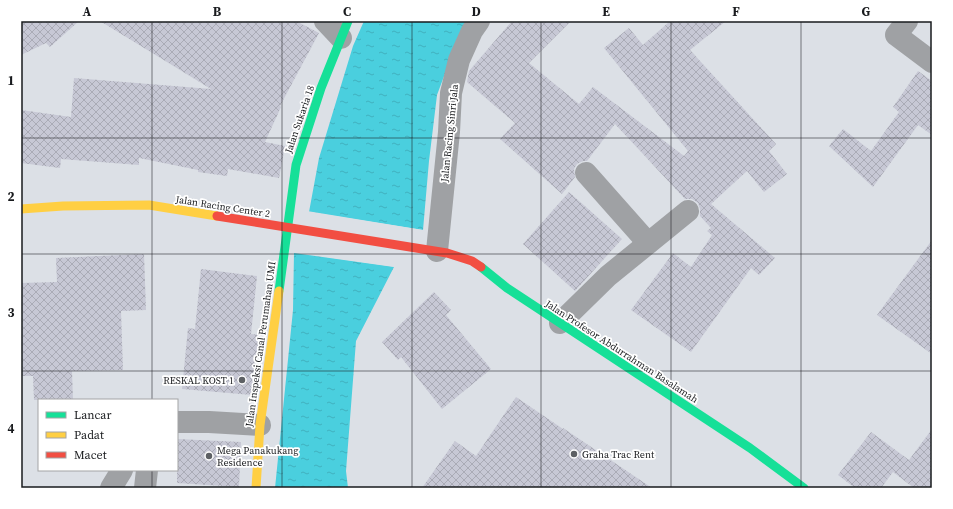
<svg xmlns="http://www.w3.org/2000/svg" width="953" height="509" font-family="'Source Serif 4',serif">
  <defs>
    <pattern id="water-ripples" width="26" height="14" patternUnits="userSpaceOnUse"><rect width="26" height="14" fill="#4acfde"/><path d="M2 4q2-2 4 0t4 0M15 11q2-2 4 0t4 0" fill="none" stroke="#40b1be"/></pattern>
    <pattern id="building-cross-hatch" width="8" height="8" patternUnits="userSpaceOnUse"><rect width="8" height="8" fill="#c7c8d5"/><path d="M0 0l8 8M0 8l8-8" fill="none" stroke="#aaabb6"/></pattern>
  </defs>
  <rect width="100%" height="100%" fill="#dce0e6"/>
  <g fill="url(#water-ripples)">
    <polygon points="364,21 469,21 452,55 437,95 429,161 423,230 309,212 319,158 353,46"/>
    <polygon points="294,253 394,267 356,341 346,471 348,488 275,488 293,310"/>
  </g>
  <g fill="#dce0e6">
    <polygon points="307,211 423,230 425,230 423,232 309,214"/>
    <polygon points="295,251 394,265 396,267 292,252"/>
  </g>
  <g fill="url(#building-cross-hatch)">
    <polygon points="21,21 79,21 50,47 46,43 21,55"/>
    <polygon points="100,21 296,21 319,33 280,106 281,107 265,142 285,146 279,178 228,169 227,176 198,172 198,170 139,158 139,165 61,159 60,168 21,163 21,110 71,117 74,78 211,89"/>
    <polygon points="512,21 571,21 529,63 579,104 593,87 684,156 688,151 604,48 629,28 643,45 670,21 726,21 690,50 776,144 769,151 787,174 764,192 747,171 711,204 775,258 759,275 751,268 691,352 631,310 673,253 691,267 712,235 707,231 711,228 700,216 700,209 698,203 692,199 685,199 615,124 587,161 583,161 577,164 574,169 575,177 562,194 500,139 515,123 467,82 469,71"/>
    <polygon points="918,71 932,81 932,135 918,125 873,187 829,146 843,129 871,151 899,112 893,107"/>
    <polygon points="569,192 622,239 575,291 523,244"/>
    <polygon points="932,240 932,354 877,315"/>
    <polygon points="144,254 146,310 121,311 123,370 72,371 73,400 34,400 33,376 21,376 21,283 57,282 56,258"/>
    <polygon points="201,269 257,276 251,334 260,335 257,357 255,357 252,395 182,389 188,328 195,329"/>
    <polygon points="434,292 451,310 446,315 491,369 442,409 401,357 398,360 382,342"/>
    <polygon points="516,397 563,429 563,428 652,488 422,488 455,441 476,456"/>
    <polygon points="932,429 932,488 914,488 893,472 881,488 855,488 838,475 871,432 909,460"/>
    <polygon points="177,439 241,442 239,487 177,483"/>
  </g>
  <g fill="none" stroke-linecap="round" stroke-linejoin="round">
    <g stroke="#9fa1a4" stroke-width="22">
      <polyline points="325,21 341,38"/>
      <polyline points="907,21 896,35 932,62"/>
      <polyline points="586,173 648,243"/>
      <polyline points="437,251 449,132 451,93 459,60 472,31 479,21"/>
      <polyline points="560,323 608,276 688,211"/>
      <polyline points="177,422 209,422 260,425"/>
      <polyline points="111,488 122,470"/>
      <polyline points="145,488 147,470"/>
    </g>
    <g stroke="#16e098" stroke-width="9">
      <polyline points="481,267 507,288 750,448 804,488"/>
      <polyline points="279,291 296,165 321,88 348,21"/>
    </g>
    <g stroke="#ffcf43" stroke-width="9">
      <polyline points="21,209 63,206 149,205 217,216"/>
      <polyline points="256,488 260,425 279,291"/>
    </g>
    <polyline stroke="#f24e42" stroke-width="9" points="217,216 447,253 472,261 481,267"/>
  </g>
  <path fill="none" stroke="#191b1e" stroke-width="1" stroke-opacity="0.55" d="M 152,21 L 152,400M 282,21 L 282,488M 412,21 L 412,488M 541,21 L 541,488M 671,21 L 671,488M 801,21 L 801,488M 21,138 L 932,138M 21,254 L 932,254M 21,371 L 932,371M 152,470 L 152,488"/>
  <g fill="#5d6064" stroke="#fff" stroke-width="1.5">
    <circle cx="242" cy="380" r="4"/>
    <circle cx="574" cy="454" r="4"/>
    <circle cx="209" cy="456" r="4"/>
  </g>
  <g text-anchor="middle" stroke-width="3.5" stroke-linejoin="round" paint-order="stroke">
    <g font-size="10" fill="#191b1e" stroke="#fff">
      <text transform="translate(299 119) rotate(-71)" y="4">Jalan Sukaria 18</text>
      <text transform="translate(449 133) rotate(-84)" y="4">Jalan Racing Sinri Jala</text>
      <text transform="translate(223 206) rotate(9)" y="4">Jalan Racing Center 2</text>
      <text transform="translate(260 344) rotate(-82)" y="4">Jalan Inspeksi Canal Perumahan UMI</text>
      <text transform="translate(622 351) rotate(33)" y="4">Jalan Profesor Abdurrahman Basalamah</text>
    </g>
    <g font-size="10" fill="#191b1e" stroke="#fff" text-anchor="start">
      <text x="234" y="384" text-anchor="end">RESKAL KOST 1</text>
      <text x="217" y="454">Mega Panakukang<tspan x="217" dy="12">Residence</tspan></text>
      <text x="582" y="458">Graha Trac Rent</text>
    </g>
  </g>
  <rect width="953" height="509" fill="none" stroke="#ffffff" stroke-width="44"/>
  <rect x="38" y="399" width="140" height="72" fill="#ffffff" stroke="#a3a4a5"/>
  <rect x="46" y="412" width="20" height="6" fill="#16e098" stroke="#a3a4a5"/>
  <text x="74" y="419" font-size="12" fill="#191b1e">Lancar</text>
  <rect x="46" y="432" width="20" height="6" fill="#ffcf43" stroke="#a3a4a5"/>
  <text x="74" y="439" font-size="12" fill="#191b1e">Padat</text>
  <rect x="46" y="452" width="20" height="6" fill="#f24e42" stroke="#a3a4a5"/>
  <text x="74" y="459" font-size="12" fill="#191b1e">Macet</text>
  <rect x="22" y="22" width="909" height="465" fill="none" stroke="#191b1e" stroke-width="1.5"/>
  <g font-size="13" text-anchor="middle" font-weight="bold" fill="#191b1e">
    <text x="87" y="16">A</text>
    <text x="217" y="16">B</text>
    <text x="347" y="16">C</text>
    <text x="476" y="16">D</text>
    <text x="606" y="16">E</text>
    <text x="736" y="16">F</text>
    <text x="866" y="16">G</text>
    <text x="11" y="85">1</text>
    <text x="11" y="201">2</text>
    <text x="11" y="317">3</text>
    <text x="11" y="433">4</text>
  </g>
</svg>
